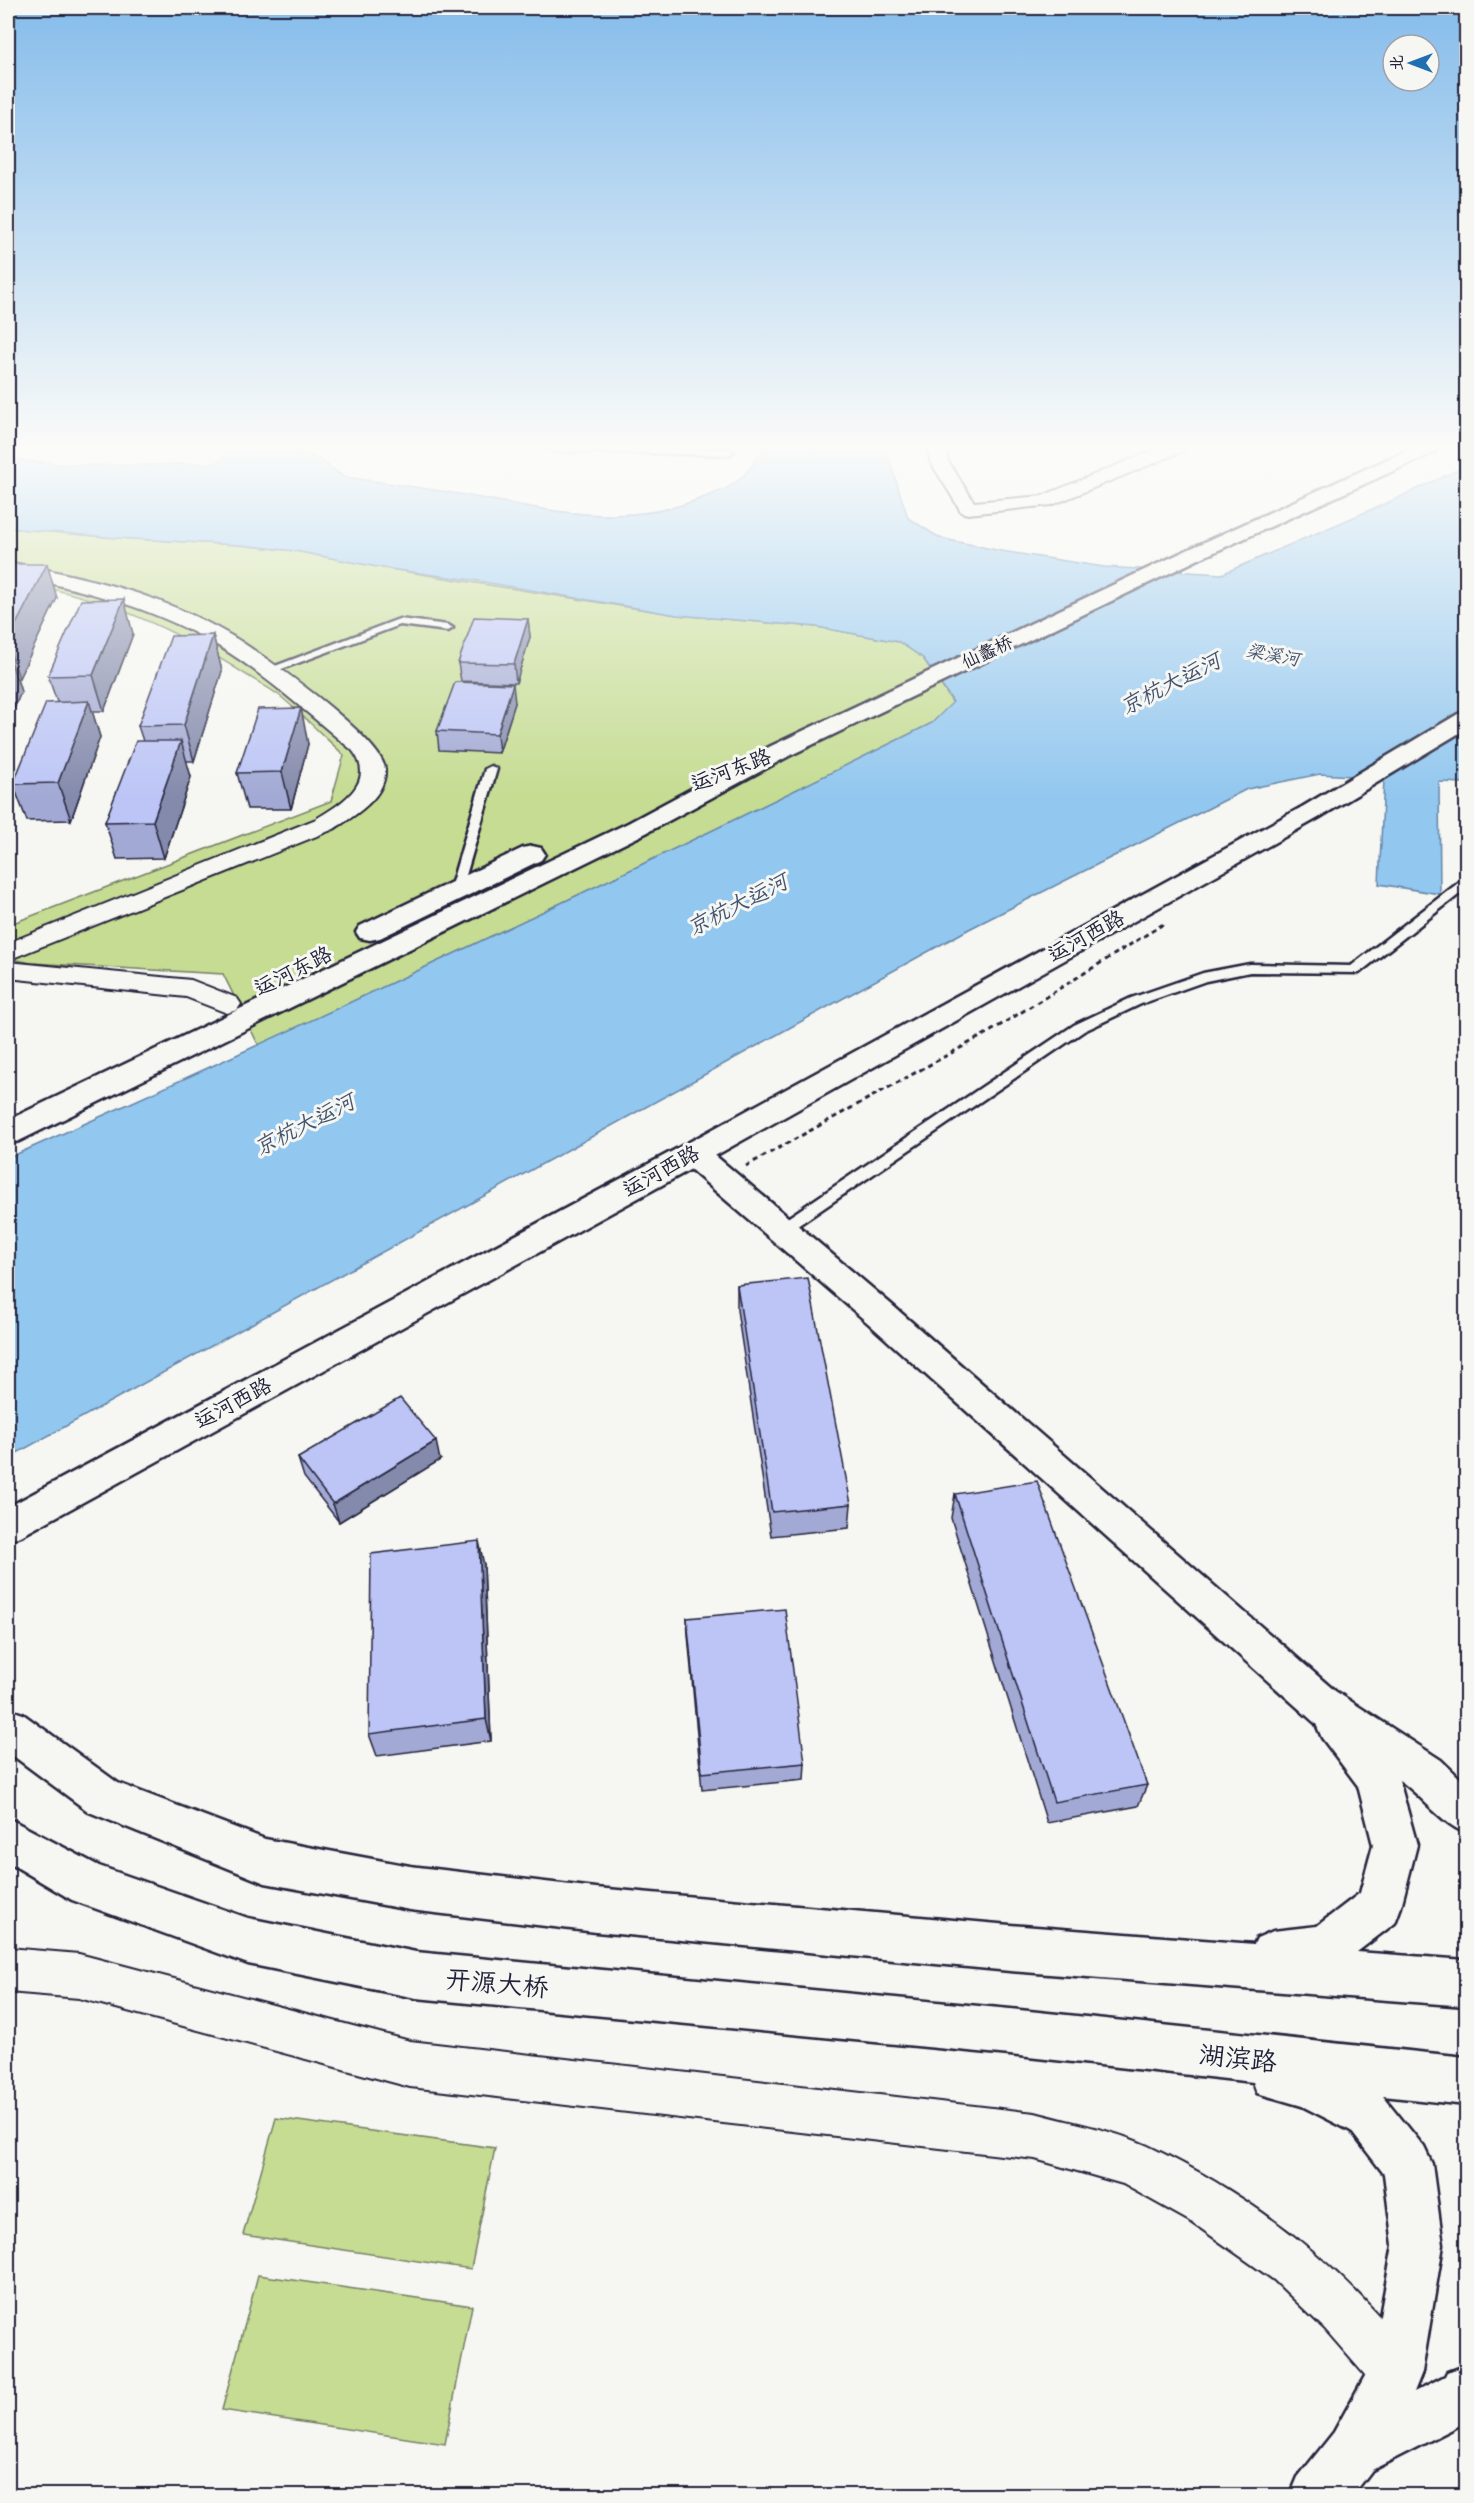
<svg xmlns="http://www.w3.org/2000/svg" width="1474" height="2503" font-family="Mynerve,'LXGW WenKai TC',sans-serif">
  <rect width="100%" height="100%" fill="#f6f6f2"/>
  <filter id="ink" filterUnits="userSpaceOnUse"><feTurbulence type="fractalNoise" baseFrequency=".0167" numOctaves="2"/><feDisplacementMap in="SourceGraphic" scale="12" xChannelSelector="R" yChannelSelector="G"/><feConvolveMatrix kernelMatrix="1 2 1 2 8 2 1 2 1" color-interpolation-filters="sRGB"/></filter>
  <g filter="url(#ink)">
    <g fill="#c5dc92" stroke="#747f66" stroke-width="1.5">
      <path d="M 8,528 L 117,538 L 239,545 L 295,551 L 383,568 L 677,615 L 817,627 L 899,642 L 923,658 L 953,703 L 932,723 L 712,832 L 259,1046 L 223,974 L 31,963 L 8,958 L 8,925 L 331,801 L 344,755 C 323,736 302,714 280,696 C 269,688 256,681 245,674 C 175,629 92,591 8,582 Z"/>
      <polygon points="276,2118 495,2148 471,2269 243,2235"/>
      <polygon points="258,2275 472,2306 445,2444 222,2410"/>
    </g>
    <path fill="#92c7ef" stroke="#6585a7" stroke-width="1.5" d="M 230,448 C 262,448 292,445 322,461 C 330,466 336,473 345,477 C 383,483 421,487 458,494 C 540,508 621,531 702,498 C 712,494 726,490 735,483 C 746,476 756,459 764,448 L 886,450 L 908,518 L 940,538 L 1001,551 L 1104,567 L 1222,574 L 1398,498 L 1466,466 L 1466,783 L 1439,782 L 1440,894 L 1379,884 L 1384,778 L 1320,774 L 1247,789 L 971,928 L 8,1458 L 8,1158 C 319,1020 626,874 932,723 L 953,702 L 923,658 L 899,642 L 817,627 L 677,615 L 471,580 L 383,568 L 295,551 L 239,545 L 117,538 L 8,528 L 8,458 C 77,470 147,464 217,463 Z"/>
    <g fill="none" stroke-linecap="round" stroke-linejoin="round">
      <defs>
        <g id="lane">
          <polygon points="548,448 729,449 733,452 729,455 552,451"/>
          <polygon points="399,619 448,625 453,628 448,631 400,625 271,673 262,671"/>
          <polygon points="491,766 497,769 462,889 456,893 452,892 450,889 485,769"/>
          <polygon points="1462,880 1466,880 1466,889 1359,973 1250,972 1206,981 1141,1004 1084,1031 787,1233 777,1233 775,1229 777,1225 1074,1025 1131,998 1203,973 1250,964 1351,966"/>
        </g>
        <g id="street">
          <polygon points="928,448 946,448 948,461 974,502 1042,496 1159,448 1184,448 1181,452 1052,505 968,514 961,512 959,508 930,461"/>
          <path d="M 8,562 C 66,573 125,586 179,609 C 197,617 215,626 232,636 C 262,654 382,738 385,769 C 387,797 353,817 334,829 L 8,960 L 8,943 L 316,819 C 342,803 378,782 352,750 C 307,713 264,673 215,644 C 151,606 79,589 8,574 Z"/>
          <polygon points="8,962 191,980 237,998 241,1004 237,1010 227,1013 186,997 8,978"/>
          <path d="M 8,1948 L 79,1954 L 410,2041 L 1035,2113 C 1072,2123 1113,2130 1148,2146 C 1235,2187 1314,2244 1378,2315 C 1395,2333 1412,2349 1421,2372 L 1414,2390 L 1396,2397 L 1378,2390 L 1325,2329 L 1274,2280 L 1193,2223 L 1123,2184 L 1035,2159 L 410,2087 L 79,1998 L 8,1992 Z"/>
        </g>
        <g id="secondary">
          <path d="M 693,1143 L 704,1146 L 892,1305 L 1335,1691 L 1441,1760 L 1466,1784 L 1466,1833 C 1439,1822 1423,1796 1399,1780 L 1417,1845 L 1401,1907 L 1395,1923 L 1357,1952 L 1466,1960 L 1466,2006 L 1010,1971 L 596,1932 L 410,1910 L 265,1883 L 89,1812 L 8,1752 L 8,1709 L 23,1714 L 118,1783 L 265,1839 L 410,1866 L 596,1888 L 1010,1925 L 1254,1944 L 1257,1938 L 1273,1931 L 1317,1926 L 1360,1893 L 1373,1845 L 1358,1786 L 1322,1738 L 1316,1724 L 868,1323 L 682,1162 L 677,1154 L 682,1146 Z"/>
          <polygon points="8,1818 99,1866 248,1918 416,1952 1010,2009 1466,2057 1466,2105 1383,2096 1424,2147 1432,2164 1443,2245 1422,2372 1414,2392 1445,2376 1447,2372 1466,2365 1466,2422 1372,2470 1352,2496 1290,2496 1298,2477 1334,2432 1371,2365 1393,2245 1384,2174 1351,2131 1302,2106 1257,2093 1253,2082 1010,2055 416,1998 248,1964 72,1900 8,1862"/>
        </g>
        <g id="primary">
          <polygon points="1412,448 1437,448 1435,452 1201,558 789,756 646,833 19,1141 8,1144 8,1120 628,823 771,746 1187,550"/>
          <polygon points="1466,712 1466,729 1320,817 704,1162 21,1536 8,1541 8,1507 682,1146 1302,807 1458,714"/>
          <polygon points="532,846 541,848 545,854 541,860 380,938 370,940 360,938 356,932 360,926 523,848"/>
        </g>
      </defs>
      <use href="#lane" stroke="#22223b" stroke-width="5"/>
      <use href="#street" stroke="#22223b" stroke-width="4"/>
      <use href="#secondary" stroke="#22223b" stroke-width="5"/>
      <use href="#primary" stroke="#22223b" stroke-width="5"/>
      <polyline stroke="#22223b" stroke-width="3" stroke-dasharray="5 4" stroke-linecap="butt" points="746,1166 991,1031 1165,923"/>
      <use href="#lane" fill="#f6f6f2" fill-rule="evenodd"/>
      <use href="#street" fill="#f6f6f2" fill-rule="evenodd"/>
      <use href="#secondary" fill="#f6f6f2" fill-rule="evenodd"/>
      <use href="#primary" fill="#f6f6f2" fill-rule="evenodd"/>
    </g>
    <g fill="#a2a9d4" stroke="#22223b" stroke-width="1.5">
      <polygon points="8,566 57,598 19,678 17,678 21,692 8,723"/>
      <polygon points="528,619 530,637 516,683 461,681 458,663"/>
      <polygon points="133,634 104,711 92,711 100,737 71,820 27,821 13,784 57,702 48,676"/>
      <polygon points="213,635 222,671 194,761 186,761 191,777 164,858 117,859 105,822 143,741 138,726"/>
      <polygon points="515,703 499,753 439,750 437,731"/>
      <polygon points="308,744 291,809 247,809 237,773"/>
      <polygon points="737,1285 851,1504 849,1528 771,1536 737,1310"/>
      <polygon points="298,1458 440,1460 339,1522 304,1477"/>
      <polygon points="955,1494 1147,1785 1138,1806 1047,1823 951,1518"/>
      <polygon points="484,1565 491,1741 377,1756 369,1734"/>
      <polygon points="687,1618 805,1763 804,1780 702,1790 688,1635"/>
    </g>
    <g fill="#848aac" stroke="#22223b" stroke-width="1.5">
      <polygon points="47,564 57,598 19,678 8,645 8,640"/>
      <polygon points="124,599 133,634 104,711 93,675"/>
      <polygon points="528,619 530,637 516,683 514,664"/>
      <polygon points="213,635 222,671 194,761 184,725"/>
      <polygon points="9,656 21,692 8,723 8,660"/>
      <polygon points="513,684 515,703 499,753 497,734"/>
      <polygon points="89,701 100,737 71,820 58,783"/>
      <polygon points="301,708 308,744 291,809 282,772"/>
      <polygon points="181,741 191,777 164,858 153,821"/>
      <polygon points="436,1441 440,1460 339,1522 333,1504"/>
      <polygon points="479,1541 484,1565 491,1741 486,1719"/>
    </g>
    <g fill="#bcc5f6" stroke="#22223b" stroke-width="1.5">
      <polygon points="8,564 47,564 8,640"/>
      <polygon points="124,599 93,675 48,676 81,600"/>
      <polygon points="474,617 528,619 514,664 458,663"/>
      <polygon points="213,635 184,725 138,726 171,636"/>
      <polygon points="455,682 513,684 497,734 437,731"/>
      <polygon points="89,701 58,783 13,784 46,703"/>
      <polygon points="301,708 282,772 237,773 258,709"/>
      <polygon points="136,741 181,741 153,821 105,822"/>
      <polygon points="808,1278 851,1504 772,1512 737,1285"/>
      <polygon points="400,1398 436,1441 333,1504 298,1458"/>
      <polygon points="1037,1481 1147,1785 1054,1802 955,1494"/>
      <polygon points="479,1541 486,1719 369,1734 371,1554"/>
      <polygon points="785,1609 805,1763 702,1773 687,1618"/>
    </g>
  </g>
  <linearGradient id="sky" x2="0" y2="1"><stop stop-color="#85bceb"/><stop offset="0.56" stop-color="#fbfbf9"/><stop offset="1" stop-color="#fbfbf9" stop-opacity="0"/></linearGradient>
  <rect width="1474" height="798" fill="url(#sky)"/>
  <g text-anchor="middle" stroke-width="6" stroke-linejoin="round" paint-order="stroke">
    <g font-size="18" fill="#22223b" stroke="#f6f6f2">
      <text transform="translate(987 652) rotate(-25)" y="6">仙蠡桥</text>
    </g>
    <g font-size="18" font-style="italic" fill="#445471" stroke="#f6f6f2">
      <text transform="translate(1273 655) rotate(10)" y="6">梁溪河</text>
    </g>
    <g font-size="21" fill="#22223b" stroke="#f6f6f2">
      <text transform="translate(731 770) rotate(-21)" y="7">运河东路</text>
      <text transform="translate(1086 936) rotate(-29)" y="7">运河西路</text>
      <text transform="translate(293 971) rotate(-27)" y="7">运河东路</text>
      <text transform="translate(661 1171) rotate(-29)" y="7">运河西路</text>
      <text transform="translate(233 1403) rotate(-28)" y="7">运河西路</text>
    </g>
    <g font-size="22" font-style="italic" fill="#445471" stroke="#f6f6f2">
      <text transform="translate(1170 683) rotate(-27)" y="8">京杭大运河</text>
      <text transform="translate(737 904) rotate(-27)" y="8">京杭大运河</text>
      <text transform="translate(304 1124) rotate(-27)" y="8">京杭大运河</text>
    </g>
    <g font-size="26" fill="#22223b" stroke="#f6f6f2">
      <text transform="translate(497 1983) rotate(5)" y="9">开源大桥</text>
      <text transform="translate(1238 2058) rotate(6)" y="9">湖滨路</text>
    </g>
  </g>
  <rect width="1474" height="2503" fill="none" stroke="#f6f6f2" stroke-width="30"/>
  <rect x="15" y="15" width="1444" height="2473" fill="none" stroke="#22223b" stroke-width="2" filter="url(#ink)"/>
  <g transform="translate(1411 63) rotate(270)"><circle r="28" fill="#f6f6f2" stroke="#a1a1a9" stroke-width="1.5"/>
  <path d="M0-4.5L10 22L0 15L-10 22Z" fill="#1f6fb2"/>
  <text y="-9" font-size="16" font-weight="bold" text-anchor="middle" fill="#22223b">北</text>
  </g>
</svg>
